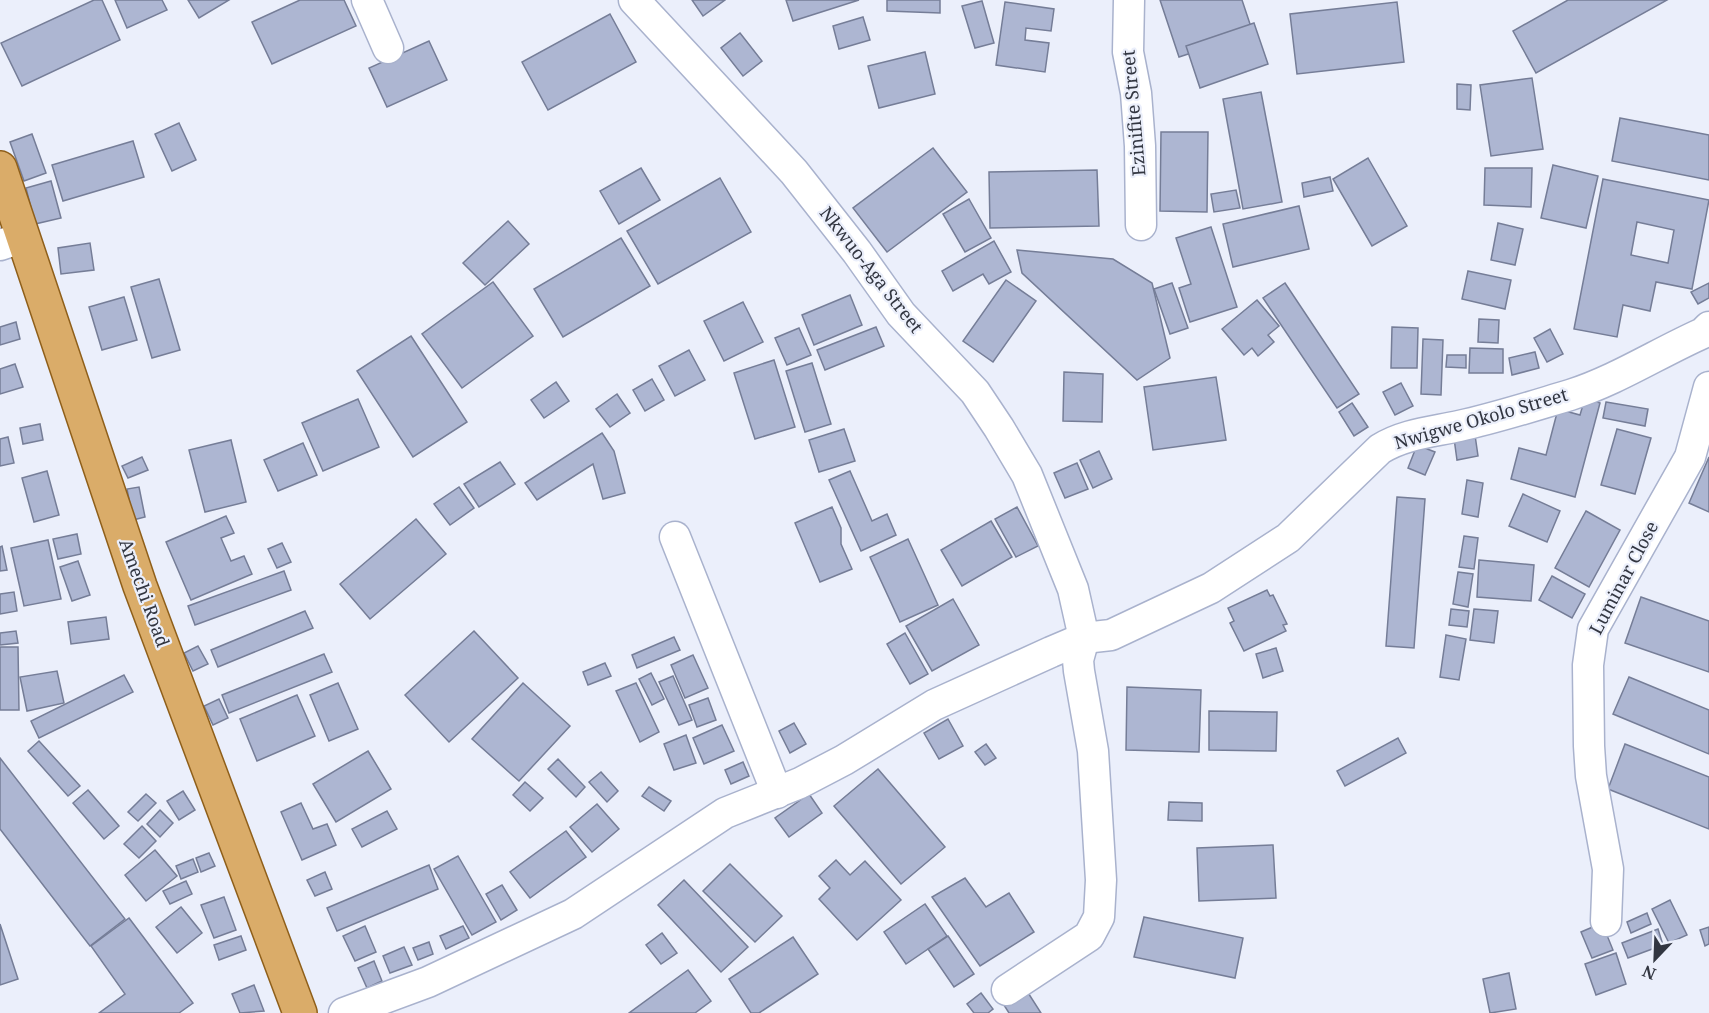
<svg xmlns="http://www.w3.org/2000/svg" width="1709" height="1013" font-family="'Noto Serif',serif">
  <rect width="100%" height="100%" fill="#ebeffb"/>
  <g fill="#adb6d2" stroke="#757d97" stroke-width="1.5" fill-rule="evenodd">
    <polygon points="94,0 102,0 120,40 22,86 1,43"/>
    <polygon points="115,0 162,0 167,10 127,28"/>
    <polygon points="188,0 229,0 199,18"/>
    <polygon points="300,0 344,0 356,26 272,64 252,22"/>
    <polygon points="692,0 725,0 703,16"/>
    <polygon points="786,0 859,0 793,21"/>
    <polygon points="887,0 940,0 940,13 887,11"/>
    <polygon points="1160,0 1242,0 1253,33 1179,57"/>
    <polygon points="1568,0 1667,0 1536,73 1513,31"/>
    <polygon points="982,1 994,43 975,48 962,6"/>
    <polygon points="1005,2 1054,9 1051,31 1026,28 1025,40 1049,43 1045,72 996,65"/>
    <polygon points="1397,2 1404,62 1297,74 1290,14"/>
    <polygon points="610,14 636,62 548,110 522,62"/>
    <polygon points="863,17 870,40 839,49 833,26"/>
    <polygon points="1254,23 1268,64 1200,88 1186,46"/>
    <polygon points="740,33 762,61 743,76 721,48"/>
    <polygon points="429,41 447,80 387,107 369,68"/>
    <polygon points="925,52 935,94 879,108 868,66"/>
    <polygon points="1532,78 1543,149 1491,156 1480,85"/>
    <polygon points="1457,84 1471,85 1470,110 1457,109"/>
    <polygon points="1261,92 1282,202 1243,209 1223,99"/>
    <polygon points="1620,118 1709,135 1709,180 1612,161"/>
    <polygon points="179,123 196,160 172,171 155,134"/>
    <polygon points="1161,132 1208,132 1207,212 1160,211"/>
    <polygon points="32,134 46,173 24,181 10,142"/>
    <polygon points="133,141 144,177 63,201 52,165"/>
    <polygon points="933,148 967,192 887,252 853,208"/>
    <polygon points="1368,158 1407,226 1372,246 1333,179"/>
    <polygon points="1553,165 1598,176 1586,228 1541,218"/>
    <polygon points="641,168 660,200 619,224 600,191"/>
    <polygon points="1485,168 1532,168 1531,207 1484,205"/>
    <polygon points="1097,170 1099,226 990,228 989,172"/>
    <polygon points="1330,177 1333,191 1304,197 1302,183"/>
    <polygon points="720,178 751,232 658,284 627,231"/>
    <path d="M 1603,179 L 1709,200 L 1692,289 L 1656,282 L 1650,311 L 1623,305 L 1617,337 L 1574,329 ZM 1637,222 L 1674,230 L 1668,263 L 1631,255 Z"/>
    <polygon points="51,181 61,218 35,224 26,188"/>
    <polygon points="1236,190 1240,208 1214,212 1211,194"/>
    <polygon points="969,199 991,238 965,252 943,214"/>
    <polygon points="1299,206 1309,249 1233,267 1223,224"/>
    <polygon points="508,221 529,244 485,285 463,263"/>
    <polygon points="1498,223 1523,229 1515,265 1491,260"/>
    <polygon points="1211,227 1237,307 1190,322 1179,288 1191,284 1176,238"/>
    <polygon points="621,238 650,286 563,337 534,289"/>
    <polygon points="994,241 1011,272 989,284 983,274 953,291 942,271"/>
    <polygon points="90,243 94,270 61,274 58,248"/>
    <polygon points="1017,250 1113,259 1152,283 1170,358 1137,380 1022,273"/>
    <polygon points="1468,271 1511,280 1505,309 1462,299"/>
    <polygon points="159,279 180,350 152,358 131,287"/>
    <polygon points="1006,280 1036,301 993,362 963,341"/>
    <polygon points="493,282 533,336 462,388 422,334"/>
    <polygon points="1172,283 1188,328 1170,334 1154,289"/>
    <polygon points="1285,283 1359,394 1337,408 1263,298"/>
    <polygon points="1709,283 1709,298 1698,304 1691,292"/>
    <polygon points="850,295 862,325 814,345 802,315"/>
    <polygon points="124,297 137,340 102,350 89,307"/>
    <polygon points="1257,300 1279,326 1268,335 1274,342 1258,356 1252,348 1244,355 1222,329"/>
    <polygon points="743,302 763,342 724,361 704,321"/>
    <polygon points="1479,319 1499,320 1498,343 1478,342"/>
    <polygon points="16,322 20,339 0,345 0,327"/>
    <polygon points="876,327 884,346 825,370 817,350"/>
    <polygon points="1392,327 1418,328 1417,368 1391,368"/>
    <polygon points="799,328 811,355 787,365 775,338"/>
    <polygon points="1550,329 1563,354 1547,362 1534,338"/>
    <polygon points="411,336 467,422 413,457 357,371"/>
    <polygon points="1423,339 1443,340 1441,395 1421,394"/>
    <polygon points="1470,348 1503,349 1503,373 1469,373"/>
    <polygon points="689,350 705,380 675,396 659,366"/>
    <polygon points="1535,352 1539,368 1512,375 1509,358"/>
    <polygon points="1447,355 1466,355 1466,368 1446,367"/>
    <polygon points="774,360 795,427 755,439 734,373"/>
    <polygon points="812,363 831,424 805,432 786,371"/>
    <polygon points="15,364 23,387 0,394 0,369"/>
    <polygon points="1064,372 1103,374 1102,422 1063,421"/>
    <polygon points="1216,377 1226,440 1153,450 1144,387"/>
    <polygon points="652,379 664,400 645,411 633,390"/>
    <polygon points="556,382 569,401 544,418 531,400"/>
    <polygon points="1401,383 1413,406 1395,415 1383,392"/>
    <polygon points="617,394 630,413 610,427 596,409"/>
    <polygon points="1585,398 1600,403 1575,497 1511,479 1519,448 1546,455 1558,409 1580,415"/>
    <polygon points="358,399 379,447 323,471 302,423"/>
    <polygon points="1606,402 1648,409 1645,426 1603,418"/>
    <polygon points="1352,403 1368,427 1354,436 1339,412"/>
    <polygon points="40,424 43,440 23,444 20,428"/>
    <polygon points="1474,428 1478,456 1457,460 1453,431"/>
    <polygon points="844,429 855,461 819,472 809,440"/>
    <polygon points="1617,429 1651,438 1635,494 1601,485"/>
    <polygon points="602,433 614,451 625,493 603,499 593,464 537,500 525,483"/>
    <polygon points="8,437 14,463 0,466 0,439"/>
    <polygon points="231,440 246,502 205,512 189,450"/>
    <polygon points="303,443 317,475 278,491 264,460"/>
    <polygon points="1417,445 1435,452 1425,475 1408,468"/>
    <polygon points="1099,451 1112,479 1093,488 1080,460"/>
    <polygon points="142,457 148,470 128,478 122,466"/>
    <polygon points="1709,457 1709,512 1689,503"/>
    <polygon points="500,462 515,484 479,507 464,484"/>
    <polygon points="1077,463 1088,489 1065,498 1054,473"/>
    <polygon points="47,471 59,515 34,522 22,478"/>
    <polygon points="850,471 872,521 887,514 896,535 861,551 829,480"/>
    <polygon points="1467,480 1483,483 1478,517 1462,514"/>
    <polygon points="139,487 145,517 133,520 127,489"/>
    <polygon points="459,487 474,508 450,525 434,504"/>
    <polygon points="1523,494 1560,511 1547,542 1509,526"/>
    <polygon points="1397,497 1425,499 1414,648 1386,646"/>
    <polygon points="832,507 841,528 841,544 852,569 820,582 795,523"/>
    <polygon points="1017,507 1038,546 1016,557 995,519"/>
    <polygon points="1586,511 1620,530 1589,587 1555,568"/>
    <polygon points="226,516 234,533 221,538 231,561 244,556 252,574 191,600 166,542"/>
    <polygon points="416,519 446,554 370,619 340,584"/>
    <polygon points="991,521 1012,557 962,586 941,550"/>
    <polygon points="77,534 81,554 58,559 53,539"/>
    <polygon points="1464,536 1478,538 1474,569 1459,567"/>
    <polygon points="908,539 938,605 900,622 870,557"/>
    <polygon points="48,540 61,599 24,606 11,548"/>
    <polygon points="282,543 291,562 277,568 268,549"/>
    <polygon points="2,546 7,570 0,571 0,547"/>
    <polygon points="1479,560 1534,565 1531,601 1477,597"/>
    <polygon points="78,561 90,595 72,601 60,567"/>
    <polygon points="284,571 291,590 195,625 188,606"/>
    <polygon points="1458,572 1473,574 1468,607 1453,604"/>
    <polygon points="1552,576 1585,594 1572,618 1539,600"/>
    <polygon points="1267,590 1270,596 1273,595 1287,624 1283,625 1286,631 1244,651 1230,623 1234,621 1228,608"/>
    <polygon points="14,592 17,611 0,614 0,594"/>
    <polygon points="1641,597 1709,621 1709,672 1625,643"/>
    <polygon points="953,599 979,645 932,671 906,626"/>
    <polygon points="1451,609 1469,611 1467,627 1449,625"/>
    <polygon points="1474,609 1498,611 1494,643 1470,640"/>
    <polygon points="305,611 313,628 218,667 211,650"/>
    <polygon points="106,617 109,639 71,644 68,622"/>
    <polygon points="16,631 18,643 0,645 0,633"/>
    <polygon points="474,631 518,678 449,742 405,695"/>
    <polygon points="905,633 928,674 910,684 887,644"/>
    <polygon points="1446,635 1466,639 1459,680 1440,677"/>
    <polygon points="674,637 680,650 637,668 632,655"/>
    <polygon points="198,646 208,664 193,671 184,653"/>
    <polygon points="0,647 18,647 19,710 0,710"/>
    <polygon points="1276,648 1283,671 1263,678 1256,654"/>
    <polygon points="324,654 332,672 229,713 222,695"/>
    <polygon points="693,655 708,688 685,698 671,665"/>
    <polygon points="605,663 611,676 588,685 583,672"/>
    <polygon points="57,671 64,703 27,711 20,677"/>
    <polygon points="651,673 664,699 652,705 639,679"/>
    <polygon points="124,675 133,692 39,738 31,721"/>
    <polygon points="673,676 692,720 679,725 659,682"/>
    <polygon points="1629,677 1709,710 1709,754 1613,714"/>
    <polygon points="338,683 358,729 329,741 310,695"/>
    <polygon points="523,683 570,726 519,781 472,739"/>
    <polygon points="636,683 659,732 640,742 616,691"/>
    <polygon points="1127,687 1201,690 1199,752 1126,750"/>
    <polygon points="297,695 315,736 257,761 240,719"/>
    <polygon points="708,698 716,720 697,727 689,705"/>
    <polygon points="219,699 228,718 213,725 204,706"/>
    <polygon points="1209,711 1277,712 1276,751 1209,750"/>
    <polygon points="948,719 963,746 939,759 924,733"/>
    <polygon points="794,723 806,744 790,753 779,731"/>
    <polygon points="722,725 734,751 704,764 693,738"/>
    <polygon points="686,735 696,763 674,770 664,744"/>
    <polygon points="1398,738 1406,753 1345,786 1337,771"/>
    <polygon points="39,741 80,786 68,796 28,751"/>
    <polygon points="986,744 996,758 985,765 975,752"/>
    <polygon points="1625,744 1709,777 1709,829 1608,789"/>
    <polygon points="368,751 391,789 336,822 313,784"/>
    <polygon points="0,758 125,919 90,946 0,829"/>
    <polygon points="558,759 585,787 576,797 548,769"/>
    <polygon points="743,762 749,776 731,784 725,770"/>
    <polygon points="878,769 945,847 901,884 834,806"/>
    <polygon points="601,772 618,791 607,802 589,782"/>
    <polygon points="525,782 543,798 530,811 513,795"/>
    <polygon points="649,787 671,801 664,811 642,796"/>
    <polygon points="88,790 119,826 104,839 73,803"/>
    <polygon points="183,791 195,810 179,820 167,801"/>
    <polygon points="146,794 156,803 138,821 128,812"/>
    <polygon points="809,794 822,813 789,837 775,818"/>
    <polygon points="1169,802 1202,803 1202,821 1168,820"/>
    <polygon points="301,803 313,829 327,824 336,845 302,860 281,812"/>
    <polygon points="597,804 619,829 592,852 570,827"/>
    <polygon points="160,810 173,823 160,837 147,824"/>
    <polygon points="387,811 397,829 362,847 352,829"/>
    <polygon points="142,826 156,841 139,858 124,844"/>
    <polygon points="566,831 586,857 530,898 510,872"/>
    <polygon points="1273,845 1276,898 1199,901 1197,848"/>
    <polygon points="155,850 177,876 146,901 125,875"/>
    <polygon points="209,853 215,866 201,872 196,858"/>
    <polygon points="458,856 496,922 472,935 434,869"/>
    <polygon points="193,859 198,872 181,879 176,866"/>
    <polygon points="836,860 850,875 865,861 901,900 857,940 819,899 830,888 819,876"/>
    <polygon points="730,864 782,916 755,942 703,891"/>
    <polygon points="429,865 438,889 337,931 327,908"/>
    <polygon points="325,872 332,889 315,896 307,880"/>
    <polygon points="965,878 986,907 1009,893 1034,932 980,966 932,897"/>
    <polygon points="684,880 748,947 721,972 658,905"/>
    <polygon points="186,881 192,894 170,904 163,891"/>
    <polygon points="502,885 517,910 501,920 486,894"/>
    <polygon points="224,897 236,930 214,938 201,905"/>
    <polygon points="1670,900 1687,935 1669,943 1652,909"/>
    <polygon points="925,904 947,936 906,964 884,932"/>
    <polygon points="181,907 202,933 177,953 156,927"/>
    <polygon points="1647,913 1651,924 1631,933 1627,922"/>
    <polygon points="1144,917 1243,938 1235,978 1134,957"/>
    <polygon points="129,918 193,1003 179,1013 99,1013 125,994 91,946"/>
    <polygon points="1602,923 1613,950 1592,958 1581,932"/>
    <polygon points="0,924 18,979 0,985"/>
    <polygon points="365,926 376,952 355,961 343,936"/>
    <polygon points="463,926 469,938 446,949 440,936"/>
    <polygon points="1709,927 1709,944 1705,946 1700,930"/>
    <polygon points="1658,929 1663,945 1628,958 1622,943"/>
    <polygon points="662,933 677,953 661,964 646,945"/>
    <polygon points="241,936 246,950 219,960 214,945"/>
    <polygon points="948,936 974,974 954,987 928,949"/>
    <polygon points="793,937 818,974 759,1013 751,1013 729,979"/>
    <polygon points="429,942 433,954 418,960 413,948"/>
    <polygon points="404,947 412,965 390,973 383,956"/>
    <polygon points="1616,953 1626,984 1596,995 1585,964"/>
    <polygon points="374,961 382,981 367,988 358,968"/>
    <polygon points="688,970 711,1001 695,1013 629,1013"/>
    <polygon points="1509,973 1516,1009 1490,1013 1483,979"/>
    <polygon points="254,985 264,1011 240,1013 232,994"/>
    <polygon points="1025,988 1041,1013 1009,1013 1002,1002"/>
    <polygon points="981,993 993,1009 988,1013 974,1013 967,1004"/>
  </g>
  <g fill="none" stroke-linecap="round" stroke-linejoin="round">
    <defs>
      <g id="minor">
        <polyline points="367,0 388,48"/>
        <polyline points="634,0 794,172 857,252 901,314 975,392 999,428 1027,475 1073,589 1084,638 1078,660 1079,671 1093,751 1101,880 1099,917 1089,936 1007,990"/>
        <polyline points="1129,0 1128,52 1136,93 1140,146 1141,225"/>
        <polyline points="0,245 21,238"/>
        <polyline points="675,537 777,793"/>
        <polyline points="1606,921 1608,869 1591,776 1589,746 1588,665 1593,629 1690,457 1709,387"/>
        <path d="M 344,1013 L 428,982 L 573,914 L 725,813 L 800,783 L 844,760 L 934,705 L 1051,652 L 1084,638 L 1111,635 L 1211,588 L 1288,538 L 1380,449 C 1404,434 1432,432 1459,426 C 1496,418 1533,406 1570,395 C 1617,380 1658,353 1703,333 L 1709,327"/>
      </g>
      <polyline id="major" points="0,168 140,586 300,1013"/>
    </defs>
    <use href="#minor" stroke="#a9b2cd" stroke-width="33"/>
    <use href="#major" stroke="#8f5f1a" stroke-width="36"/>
    <use href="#minor" stroke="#fff" stroke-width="30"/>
    <use href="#major" stroke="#daac69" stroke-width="33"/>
  </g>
  <g text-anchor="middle" stroke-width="4.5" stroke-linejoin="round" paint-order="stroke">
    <g font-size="18" fill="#323641" stroke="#ebeffb">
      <text transform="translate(1134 113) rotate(-95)" y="6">Ezinifite Street</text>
      <text transform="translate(871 270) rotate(52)" y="6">Nkwuo-Aga Street</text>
      <text transform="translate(1481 419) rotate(-16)" y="6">Nwigwe Okolo Street</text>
      <text transform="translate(1624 578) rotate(-62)" y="6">Luminar Close</text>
      <text transform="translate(144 593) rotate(70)" y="6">Amechi Road</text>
    </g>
  </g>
  <g transform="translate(1655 959) rotate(203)" stroke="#ebeffb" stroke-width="4.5" paint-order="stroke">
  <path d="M0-4.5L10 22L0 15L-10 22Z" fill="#323641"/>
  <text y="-9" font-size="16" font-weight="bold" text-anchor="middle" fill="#323641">N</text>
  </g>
</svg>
